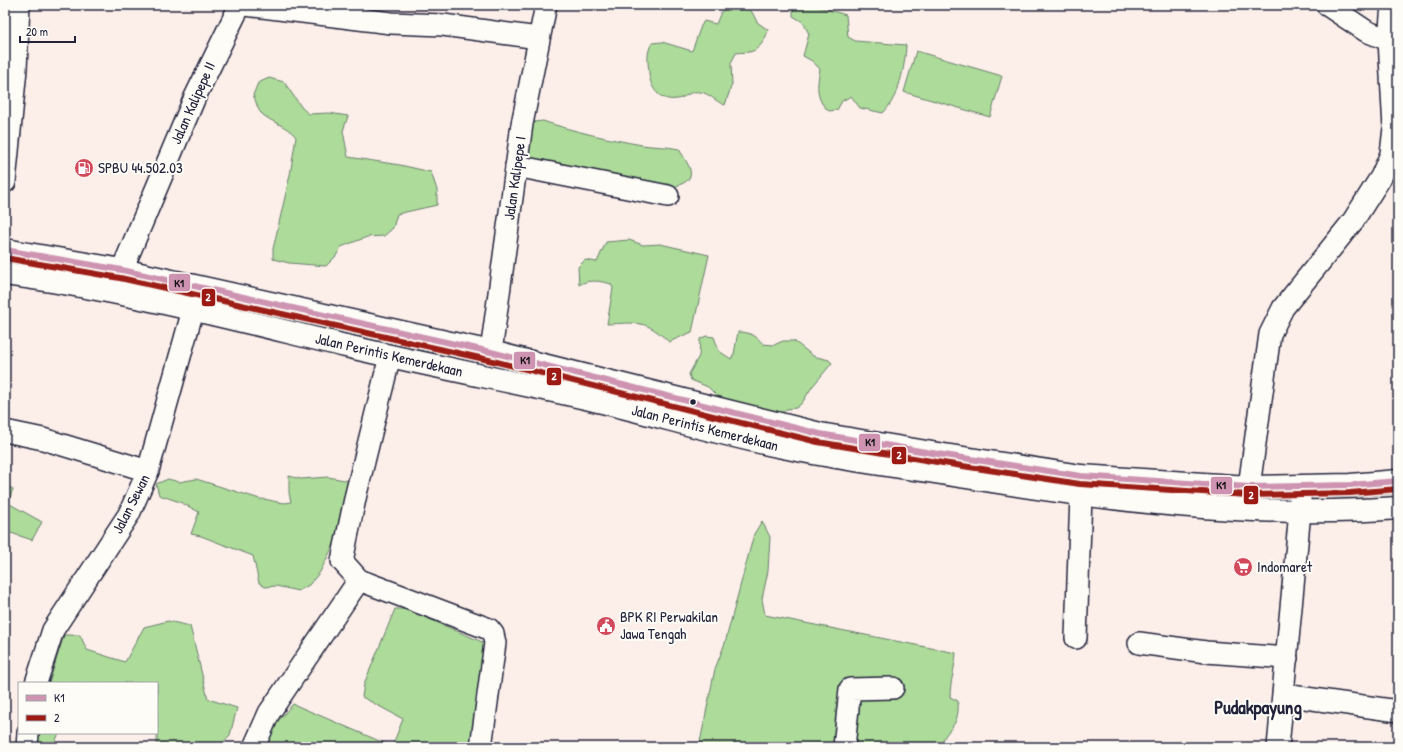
<svg xmlns="http://www.w3.org/2000/svg" width="1403" height="752" font-family="'Patrick Hand',sans-serif">
  <rect width="100%" height="100%" fill="#fcefea"/>
  <filter id="ink" filterUnits="userSpaceOnUse"><feTurbulence type="fractalNoise" baseFrequency=".025" numOctaves="2"/><feDisplacementMap in="SourceGraphic" scale="8" xChannelSelector="R" yChannelSelector="G"/><feConvolveMatrix kernelMatrix="1 2 1 2 8 2 1 2 1" color-interpolation-filters="sRGB"/></filter>
  <g filter="url(#ink)">
    <g fill="#addb9a" stroke="#687e6a">
      <path d="M 728,5 L 744,5 L 752,12 L 757,22 L 768,30 C 766,39 759,51 749,52 C 745,53 741,52 736,53 L 731,63 L 732,84 L 725,105 C 716,102 709,93 700,92 C 691,90 685,98 677,99 C 660,102 650,88 649,73 C 648,62 646,53 652,43 L 662,42 L 692,51 L 701,26 L 704,21 L 716,24 L 721,12 Z"/>
      <path d="M 796,5 L 812,5 L 846,15 L 848,37 L 855,41 L 906,45 C 905,67 899,97 883,113 L 860,108 L 851,96 L 842,101 L 837,110 L 829,111 C 815,100 817,85 820,69 L 812,61 L 803,56 L 809,34 L 803,22 L 793,16 L 793,11 Z"/>
      <polygon points="916,51 1002,76 990,117 904,92"/>
      <path d="M 269,78 L 284,82 L 302,108 L 309,114 L 329,113 L 348,116 L 343,131 L 348,157 L 400,165 L 431,172 L 437,190 L 437,205 L 397,214 L 393,228 L 384,236 L 367,237 L 341,247 L 336,256 L 326,266 L 289,263 L 273,259 L 273,249 L 290,175 L 296,137 C 287,125 271,123 261,113 C 257,109 256,100 253,95 L 258,83 Z"/>
      <path d="M 543,121 C 575,132 609,139 642,145 C 654,147 666,146 679,149 C 690,168 701,180 672,187 L 528,161 L 529,134 L 534,122 Z"/>
      <path d="M 629,240 L 643,245 L 660,244 L 709,255 L 692,332 L 669,342 C 645,319 638,323 607,324 L 613,288 L 611,284 C 601,281 588,279 579,285 L 578,267 L 585,260 L 597,262 L 606,242 Z"/>
      <path d="M 738,332 C 749,332 756,335 763,344 L 774,345 L 783,341 L 794,341 L 813,356 L 829,360 L 832,363 L 812,387 L 802,403 L 796,408 L 787,409 L 779,415 L 736,404 L 717,396 L 708,387 L 691,380 L 689,374 L 699,356 L 700,339 L 706,336 L 714,337 L 719,351 L 731,359 L 734,354 Z"/>
      <path d="M 289,476 L 301,479 L 328,477 L 350,481 L 342,528 L 320,572 L 309,585 L 298,591 L 276,586 L 265,587 L 259,583 L 253,556 L 201,536 L 191,534 L 199,512 L 180,502 L 159,495 L 156,484 L 168,479 L 179,482 L 196,479 L 260,499 C 272,499 280,505 291,502 L 289,493 Z"/>
      <polygon points="5,485 13,489 8,503 42,522 32,540 5,531"/>
      <path d="M 762,521 L 770,537 L 768,571 L 762,599 L 765,615 L 956,653 C 955,668 950,682 950,697 L 958,701 C 960,731 945,726 941,747 L 699,747 L 715,669 L 725,643 L 754,534 Z"/>
      <polygon points="395,609 406,609 487,644 472,747 265,747 277,722 293,704 391,746 393,744 403,719 362,697 364,684"/>
      <polygon points="168,621 190,626 208,699 237,708 230,735 221,745 157,747 157,683 49,683 64,635 80,635 87,650 125,662 144,627"/>
      <polygon points="37,733 59,733 53,747 36,747"/>
    </g>
    <g fill="none" stroke-linecap="round" stroke-linejoin="round">
      <defs>
        <g id="minor">
          <polyline points="245,5 391,23 443,25 538,38"/>
          <polyline points="1327,5 1366,31 1398,44"/>
          <polyline points="516,166 668,196"/>
          <polyline points="5,182 16,69 19,5"/>
          <polyline points="119,293 122,270 195,97 240,5"/>
          <polyline points="491,352 522,124 546,5"/>
          <polyline points="390,356 356,494 342,561 359,580 489,629 493,634 495,643 481,747"/>
          <polyline points="5,431 43,439 148,471"/>
          <polyline points="1249,487 1270,334 1283,308 1353,221 1381,177 1391,154 1394,128 1389,40 1392,5"/>
          <polyline points="1076,638 1081,495"/>
          <polyline points="1139,643 1206,652 1287,658"/>
          <polyline points="36,683 53,630 129,514 148,471 193,310"/>
          <polyline points="1284,695 1398,711"/>
          <polyline points="27,747 28,733"/>
          <polyline points="254,747 269,713 359,580"/>
          <polyline points="844,747 850,689 893,688"/>
          <polyline points="1278,747 1300,511 1300,486"/>
        </g>
        <g id="trunk">
          <polyline points="5,250 122,270 491,352 820,434 944,455 1081,476 1249,487 1350,485 1398,481"/>
          <path d="M 5,274 C 120,289 233,319 346,346 C 427,365 509,381 590,399 C 654,414 718,434 783,447 C 843,460 905,467 966,477 C 1108,500 1254,519 1398,508"/>
        </g>
      </defs>
      <use href="#minor" stroke="#22223b" stroke-width="24"/>
      <use href="#trunk" stroke="#22223b" stroke-width="25"/>
      <use href="#minor" stroke="#fdfcf7" stroke-width="21"/>
      <use href="#trunk" stroke="#fdfcf7" stroke-width="22"/>
      <defs>
        <polyline id="bus-1" points="5,250 122,270 491,352 820,434 944,455 1081,476 1249,487 1350,485 1398,481"/>
        <polyline id="bus-2" points="5,258 120,278 489,360 818,442 943,463 1080,484 1248,495 1350,493 1398,489"/>
      </defs>
      <use href="#bus-1" stroke="#fdfcf7" stroke-width="9"/>
      <use href="#bus-2" stroke="#fdfcf7" stroke-width="9"/>
      <use href="#bus-1" stroke="#cd93b1" stroke-width="6"/>
      <use href="#bus-2" stroke="#9c1a13" stroke-width="6"/>
    </g>
  </g>
  <defs>
    <symbol id="fuel-disc" viewBox="-11 -11 22 22"><circle r="9.5" fill="#d1495b" stroke="#fdfcf7"/><path d="M-5.5-6h7V0h2V4h1.3V-2.5L3-4.5l.8-.8L6-3V5H2.5V1h-1V6h-7ZM-4.2-4.7v3.2H.2V-4.7Z" fill="#fff"/></symbol>
    <symbol id="supermarket-disc" viewBox="-11 -11 22 22"><circle r="9.5" fill="#d1495b" stroke="#fdfcf7"/><path d="M-6-5.5h2.5l.6 2H6L4.5 2H-2.5L-4.4-4H-6ZM-1.5 3.2a1.3 1.3 0 1 0 .1 0ZM3 3.2a1.3 1.3 0 1 0 .1 0Z" fill="#fff"/></symbol>
    <symbol id="civic-disc" viewBox="-11 -11 22 22"><circle r="9.5" fill="#d1495b" stroke="#fdfcf7"/><path d="M-.6-6.5H3V-4.5H.6V-3L4-1V1h2V6H-6V1h2V-1L-.6-3ZM-1.2 2.5V6h2.4V2.5Z" fill="#fff"/></symbol>
  </defs>
  <g fill-rule="evenodd">
    <use href="#fuel-disc" x="73" y="157" width="22" height="22"/>
    <use href="#supermarket-disc" x="1232" y="556" width="22" height="22"/>
    <use href="#civic-disc" x="595" y="615" width="22" height="22"/>
  </g>
  <circle fill="#22223b" stroke="#fdfcf7" stroke-width="1.5" cx="693" cy="402" r="3.5"/>
  <g text-anchor="middle" stroke-width="4" stroke-linejoin="round" paint-order="stroke">
    <g font-size="15" fill="#22223b" stroke="#fdfcf7">
      <text transform="translate(193 103) rotate(-66)" y="5">Jalan Kalipepe II</text>
      <text transform="translate(515 178) rotate(-82)" y="5">Jalan Kalipepe I</text>
      <text transform="translate(389 355) rotate(13)" y="5">Jalan Perintis Kemerdekaan</text>
      <text transform="translate(705 428) rotate(14)" y="5">Jalan Perintis Kemerdekaan</text>
      <text transform="translate(131 504) rotate(-63)" y="5">Jalan Sewan</text>
    </g>
    <g font-size="15" fill="#22223b" stroke="#fdfcf7" text-anchor="start">
      <text x="98" y="173">SPBU 44.502.03</text>
      <text x="1257" y="572">Indomaret</text>
      <text x="620" y="622">BPK RI Perwakilan<tspan x="620" dy="17">Jawa Tengah</tspan></text>
    </g>
    <g font-size="19" font-weight="bold" fill="#22223b" stroke="#fdfcf7">
      <text x="1258" y="714">Pudakpayung</text>
    </g>
  </g>
  <g stroke="#fdfcf7" stroke-width="1.5">
    <rect x="168" y="273" width="23" height="19" rx="4" fill="#cd93b1"/>
    <rect x="201" y="288" width="15" height="19" rx="4" fill="#9c1a13"/>
    <rect x="513" y="351" width="23" height="19" rx="4" fill="#cd93b1"/>
    <rect x="546" y="367" width="16" height="19" rx="4" fill="#9c1a13"/>
    <rect x="858" y="433" width="23" height="19" rx="4" fill="#cd93b1"/>
    <rect x="891" y="446" width="16" height="19" rx="4" fill="#9c1a13"/>
    <rect x="1210" y="476" width="23" height="19" rx="4" fill="#cd93b1"/>
    <rect x="1243" y="485" width="16" height="20" rx="4" fill="#9c1a13"/>
  </g>
  <g font-size="11" text-anchor="middle" font-weight="bold" fill="#fff">
    <text x="208" y="301">2</text>
    <text x="554" y="380">2</text>
    <text x="899" y="459">2</text>
    <text x="1251" y="499">2</text>
  </g>
  <g font-size="11" text-anchor="middle" font-weight="bold" fill="#111">
    <text x="179" y="287">K1</text>
    <text x="525" y="364">K1</text>
    <text x="870" y="446">K1</text>
    <text x="1221" y="489">K1</text>
  </g>
  <rect width="1403" height="752" fill="none" stroke="#fdfcf7" stroke-width="20"/>
  <rect x="10" y="10" width="1383" height="732" fill="none" stroke="#22223b" stroke-width="1.5" filter="url(#ink)"/>
  <rect x="18" y="682" width="140" height="52" fill="#fdfcf7" stroke="#a5a5ac"/>
  <rect x="26" y="695" width="20" height="6" fill="#cd93b1" stroke="#a5a5ac"/>
  <text x="54" y="702" font-size="12" fill="#22223b">K1</text>
  <rect x="26" y="715" width="20" height="6" fill="#9c1a13" stroke="#a5a5ac"/>
  <text x="54" y="722" font-size="12" fill="#22223b">2</text>
  <path d="M20 36v6h55v-6" fill="none" stroke="#22223b" stroke-width="2"/>
  <text x="26" y="36" font-size="12" fill="#22223b" stroke="#fdfcf7" stroke-width="3" paint-order="stroke">20 m</text>
</svg>
